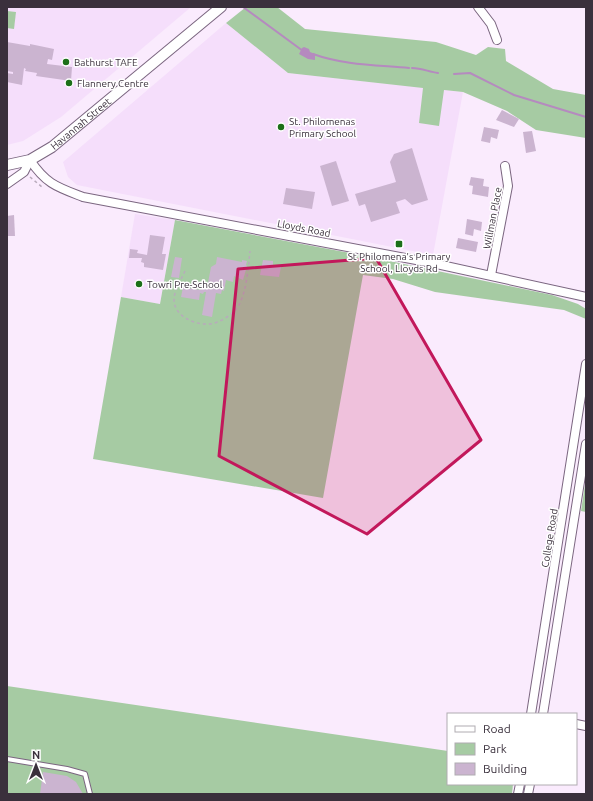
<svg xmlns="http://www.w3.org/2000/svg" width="593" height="801" font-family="Ubuntu,sans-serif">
  <rect width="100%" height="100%" fill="#faebfd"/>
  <g fill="#f5defb">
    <polygon points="7,7 191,7 61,117 23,141 7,145"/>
    <polygon points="226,23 288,73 463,92 433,255 77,185 68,177 63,162"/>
    <polygon points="135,214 175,220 160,304 121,297"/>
  </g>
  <g fill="#a6cba3">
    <polygon points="246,7 277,7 305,29 436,42 476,55 488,47 505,49 506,61 553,89 586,95 586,138 536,130 507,111 463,92 444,90 439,126 419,123 423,88 288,73 226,23"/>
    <polygon points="7,11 16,12 14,29 7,28"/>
    <polygon points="175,220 366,256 552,295 578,304 586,309 586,319 564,310 435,292 393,279 363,275 323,498 93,459 121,297 160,304"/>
    <polygon points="586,478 586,512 581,511"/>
    <polygon points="7,686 448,751 448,784 513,784 512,794 7,794"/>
  </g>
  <polygon fill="#b58abf" points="304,47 309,49 310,52 315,54 315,60 308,59 299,54 302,48"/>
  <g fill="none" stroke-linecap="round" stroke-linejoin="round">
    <g stroke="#b58abf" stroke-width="2">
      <polyline points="243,7 303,51"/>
      <path d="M 313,54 C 343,65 378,65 409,68"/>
      <path d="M 412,68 C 422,68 429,72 438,73"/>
      <polyline points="454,74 470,73 514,95 586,117"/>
    </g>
  </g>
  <g fill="#cbb4d0">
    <polygon points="7,42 30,46 30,44 54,49 52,60 48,59 47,64 72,67 71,81 36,76 37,73 25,71 26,69 24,68 22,85 7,82 7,73 13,74 13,72 7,71"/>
    <polygon points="502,110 519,119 514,127 496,120"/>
    <polygon points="484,127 499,130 497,139 491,137 490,143 481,141"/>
    <polygon points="532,131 536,151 526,153 523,132"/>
    <polygon points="412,148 428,200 412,205 405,199 396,202 400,213 371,222 365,204 359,206 355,194 396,182 390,162 394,154"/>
    <polygon points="336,161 349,201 332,206 320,166"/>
    <polygon points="471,177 484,179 483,186 489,187 488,197 472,194 473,186 469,185"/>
    <polygon points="286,188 315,192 312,209 283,204"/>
    <polygon points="14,215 15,236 7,236 7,216"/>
    <polygon points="467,219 482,222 481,231 474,229 473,236 465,234"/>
    <polygon points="150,235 165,237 162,254 166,254 163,270 144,267 144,263 141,262 142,258 129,258 130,249 138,250 137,253 147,255"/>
    <polygon points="458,238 478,242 476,252 456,248"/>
    <polygon points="175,257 182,258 179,278 171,277"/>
    <polygon points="217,257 242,262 242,260 247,261 246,265 247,266 243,280 234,276 233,282 226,280 224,291 222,290 221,294 216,293 212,317 202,315 206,292 204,292 203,294 200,293 199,300 181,297 183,287 201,290 200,286 203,284 207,288 211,267 216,264"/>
    <polygon points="263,260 273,261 273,266 281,267 279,277 260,275"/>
    <polygon points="43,772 67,776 76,782 83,794 40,794"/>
  </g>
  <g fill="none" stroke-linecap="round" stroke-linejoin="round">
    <defs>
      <polyline id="service" points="7,759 67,769 85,774 90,794"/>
      <g id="minor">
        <polyline points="478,7 491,24 497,40"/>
        <path d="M 30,160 C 46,184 57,187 83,197 L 432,263 L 586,297"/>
        <polyline points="7,184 24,172 30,160"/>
        <polyline points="491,275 508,186 505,166"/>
        <polyline points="531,714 586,364"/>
        <polyline points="543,714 586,444"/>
        <polyline points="576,724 586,726"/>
        <polyline points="518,794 520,784"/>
        <polyline points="528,794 530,784"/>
      </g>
      <g id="tertiary">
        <path id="s1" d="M 7,165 L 30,160 L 52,147 L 221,7"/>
      </g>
    </defs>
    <use href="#service" stroke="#7b6680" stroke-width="6"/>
    <use href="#minor" stroke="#7b6680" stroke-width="10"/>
    <use href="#tertiary" stroke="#7b6680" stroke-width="12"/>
    <g stroke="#b8abbb" stroke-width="1.5" stroke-dasharray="3 3" stroke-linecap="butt">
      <polyline points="30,177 42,187 44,186"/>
      <path d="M 185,271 C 181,280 174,290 174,300 C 174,316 195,325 208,324 C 219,324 234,314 239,305 C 247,289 248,269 250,251"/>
    </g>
    <use href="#service" stroke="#fff" stroke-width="4"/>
    <use href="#minor" stroke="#fff" stroke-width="8"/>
    <use href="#tertiary" stroke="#fff" stroke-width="10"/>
  </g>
  <path fill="#c2185b" fill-opacity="0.2" stroke="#c2185b" stroke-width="3" stroke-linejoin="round" d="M 376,258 L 481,440 L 367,534 L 219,456 L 238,269 Z"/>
  <g fill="#1b6f18" stroke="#fff" stroke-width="1.5">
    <circle cx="66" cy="62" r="4"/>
    <circle cx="69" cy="83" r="4"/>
    <circle cx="281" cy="127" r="4"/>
    <rect x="395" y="240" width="8" height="8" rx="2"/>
    <circle cx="139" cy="284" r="4"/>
  </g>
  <g text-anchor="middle" stroke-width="3" stroke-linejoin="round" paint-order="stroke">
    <g font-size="10" fill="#3a303c" stroke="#fff" text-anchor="start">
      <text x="74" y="66">Bathurst TAFE</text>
      <text x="77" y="87">Flannery Centre</text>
      <text x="289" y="125">St. Philomenas<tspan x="289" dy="12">Primary School</tspan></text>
      <text x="399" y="260" text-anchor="middle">St Philomena's Primary<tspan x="399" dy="12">School, Lloyds Rd</tspan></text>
      <text x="147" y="288">Towri Pre-School</text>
    </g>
    <g font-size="10" fill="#3a303c" stroke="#fff">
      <text dy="4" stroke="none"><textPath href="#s1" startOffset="86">Havannah Street</textPath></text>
      <text transform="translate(492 218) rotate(-79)" y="4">Willman Place</text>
      <text transform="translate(304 228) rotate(11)" y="4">Lloyds Road</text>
      <text transform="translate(549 538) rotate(-81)" y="4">College Road</text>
    </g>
  </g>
  <rect width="593" height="801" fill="none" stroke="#3a303c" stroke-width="16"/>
  <rect x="447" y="713" width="130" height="72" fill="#ffffff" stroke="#b0acb1"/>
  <rect x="455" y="726" width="20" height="6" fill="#ffffff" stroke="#b0acb1"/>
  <text x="483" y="733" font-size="12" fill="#3a303c">Road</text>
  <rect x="455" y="743" width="20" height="12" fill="#a6cba3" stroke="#b0acb1"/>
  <text x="483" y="753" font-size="12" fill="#3a303c">Park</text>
  <rect x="455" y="763" width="20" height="12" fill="#cbb4d0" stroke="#b0acb1"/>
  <text x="483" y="773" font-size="12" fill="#3a303c">Building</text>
  <g transform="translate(36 765)" stroke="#ffffff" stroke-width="3" paint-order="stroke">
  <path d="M0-3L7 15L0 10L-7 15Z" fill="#3a303c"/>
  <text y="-6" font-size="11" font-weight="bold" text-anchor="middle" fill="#3a303c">N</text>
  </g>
</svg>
